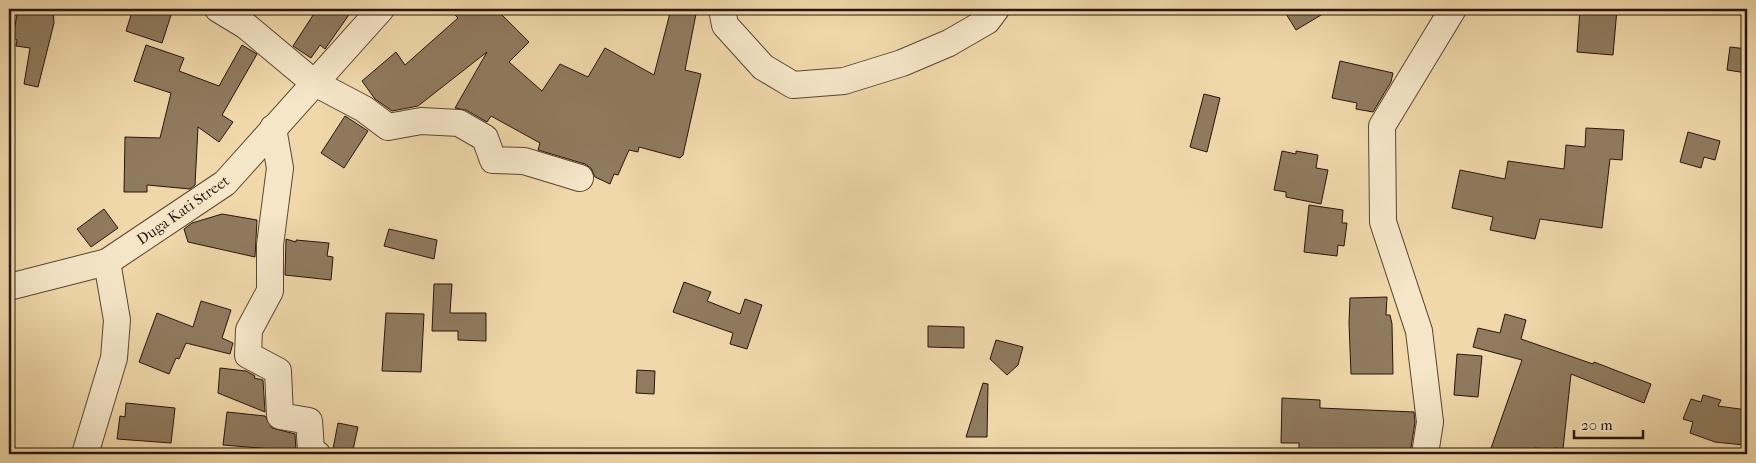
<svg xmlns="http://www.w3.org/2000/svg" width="1756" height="463" font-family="'IM FELL French Canon',serif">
  <rect width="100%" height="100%" fill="#f0d8aa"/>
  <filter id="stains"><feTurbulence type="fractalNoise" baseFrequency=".004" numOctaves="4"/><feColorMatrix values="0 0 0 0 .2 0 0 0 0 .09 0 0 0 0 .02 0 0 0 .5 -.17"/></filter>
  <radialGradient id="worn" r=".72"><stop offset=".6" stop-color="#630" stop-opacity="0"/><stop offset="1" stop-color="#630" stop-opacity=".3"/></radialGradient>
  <g fill="#907b5f" stroke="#27160e">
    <polygon points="18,9 53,9 54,23 38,87 24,84 30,48 16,46 17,40 13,37"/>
    <polygon points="133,9 173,9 162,43 126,31"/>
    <polygon points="317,9 353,9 325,49 320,45 311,58 293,46"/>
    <polygon points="449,9 496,9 529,42 509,62 542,91 560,64 588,77 605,48 654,75 671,9 697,9 685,70 701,74 683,155 680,158 639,147 638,152 629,150 618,175 614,174 610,184 595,177 591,168 585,164 538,150 540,143 491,116 487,122 466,110 455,108 487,52 418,106 392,111 375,99 362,81 396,52 405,65 458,18"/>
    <polygon points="1283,9 1331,9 1296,30"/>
    <polygon points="1580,9 1617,9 1613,55 1577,52"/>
    <polygon points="146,45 184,58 179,71 219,86 242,45 257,54 222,115 233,122 219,142 198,127 195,185 190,189 147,185 147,192 124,192 125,137 160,138 171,93 134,81"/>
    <polygon points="1730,47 1747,49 1747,73 1727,70"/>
    <polygon points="1340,61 1393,73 1391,82 1373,112 1356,109 1357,103 1332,98"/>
    <polygon points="1204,94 1220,98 1207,152 1190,147"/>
    <polygon points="345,116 368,131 344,168 321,153"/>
    <polygon points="1586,128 1624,130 1622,160 1610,159 1602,228 1540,219 1535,239 1490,230 1493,217 1452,208 1460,170 1505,179 1508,161 1564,169 1566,145 1585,147"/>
    <polygon points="1688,132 1720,141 1715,160 1704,157 1701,168 1680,162"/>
    <polygon points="1282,151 1296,154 1296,151 1318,155 1316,168 1328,170 1321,204 1286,197 1286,192 1274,190"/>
    <polygon points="1309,205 1343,210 1342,223 1347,223 1344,246 1338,245 1337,256 1304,252"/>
    <polygon points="104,209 118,228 91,247 77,229"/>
    <polygon points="222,214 257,220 255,257 188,242 184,229 192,223"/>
    <polygon points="389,229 437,240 434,259 384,246"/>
    <polygon points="286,239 296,242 296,240 329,243 327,256 333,257 331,280 285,275"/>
    <polygon points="684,282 711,292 707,301 740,314 745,299 762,305 747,349 730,344 733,333 673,312"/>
    <polygon points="434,284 452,284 450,313 486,313 486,341 458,340 458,331 432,331"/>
    <polygon points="1387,297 1386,315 1390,315 1392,324 1393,374 1351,374 1349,323 1350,298"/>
    <polygon points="201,301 231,310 222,338 233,343 230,354 186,343 179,359 176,358 169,374 139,362 157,313 193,327"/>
    <polygon points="386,313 424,314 421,372 382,371"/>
    <polygon points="1505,314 1526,320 1521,339 1593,364 1594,362 1651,384 1644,403 1571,374 1563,449 1554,448 1554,450 1535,448 1534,454 1489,454 1522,360 1473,347 1478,328 1500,333"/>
    <polygon points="928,326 964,327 964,348 928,347"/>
    <polygon points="996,340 1023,347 1018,365 1007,375 990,359"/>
    <polygon points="1457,354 1482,356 1478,397 1454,395"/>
    <polygon points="220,368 246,371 255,376 254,378 263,380 265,412 218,393"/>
    <polygon points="637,370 655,371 654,394 636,393"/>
    <polygon points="983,383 988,384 987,437 966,437"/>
    <polygon points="1703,395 1721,400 1718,406 1747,410 1747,442 1745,442 1744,445 1715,442 1690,433 1693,422 1683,419 1691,399 1701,402"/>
    <polygon points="1282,398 1320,400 1320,408 1414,412 1415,422 1410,454 1321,451 1299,449 1299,443 1281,443"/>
    <polygon points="126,403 175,408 171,443 117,439 120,416 125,417"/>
    <polygon points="227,412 265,416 272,428 295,434 296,451 223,445"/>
    <polygon points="338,423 358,427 352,454 332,454"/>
  </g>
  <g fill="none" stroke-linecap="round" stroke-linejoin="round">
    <defs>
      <g id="minor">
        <polyline points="218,9 246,26 313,82 364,109 388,127 421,121 459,123 485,138 493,160 524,161 580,178"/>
        <polyline points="722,9 725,25 763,67 793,85 844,81 902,63 949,43 987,21 996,9"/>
        <polyline points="273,128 280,168 270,245 270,291 249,330 248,355 278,371 280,416 309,421 311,450 317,454"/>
        <polyline points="9,287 107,262 225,183 381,9"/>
        <polyline points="85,454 114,358 117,320 107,262"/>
        <polyline points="1425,454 1430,422 1419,331 1383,222 1382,126 1453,9"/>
      </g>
    </defs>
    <use href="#minor" stroke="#594635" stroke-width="28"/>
    <use href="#minor" stroke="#f5e6c8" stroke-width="26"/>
  </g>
  <g text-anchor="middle" stroke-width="4" stroke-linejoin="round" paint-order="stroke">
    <g font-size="15" fill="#27160e" stroke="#f5e6c8">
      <text transform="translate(183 210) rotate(-35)" y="5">Duga Kati Street</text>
    </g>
  </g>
  <rect width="1756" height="463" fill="none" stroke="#f0d8aa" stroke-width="30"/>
  <rect x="10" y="10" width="1736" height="443" fill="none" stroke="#27160e" stroke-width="2.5"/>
  <rect x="15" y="15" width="1726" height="433" fill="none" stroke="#27160e"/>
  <path d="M1574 430v8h69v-8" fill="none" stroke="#27160e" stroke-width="2.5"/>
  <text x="1581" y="430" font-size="15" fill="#27160e" stroke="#f5e6c8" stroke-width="4" paint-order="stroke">20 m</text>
  <rect width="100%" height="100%" filter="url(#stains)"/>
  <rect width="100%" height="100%" fill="url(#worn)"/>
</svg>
